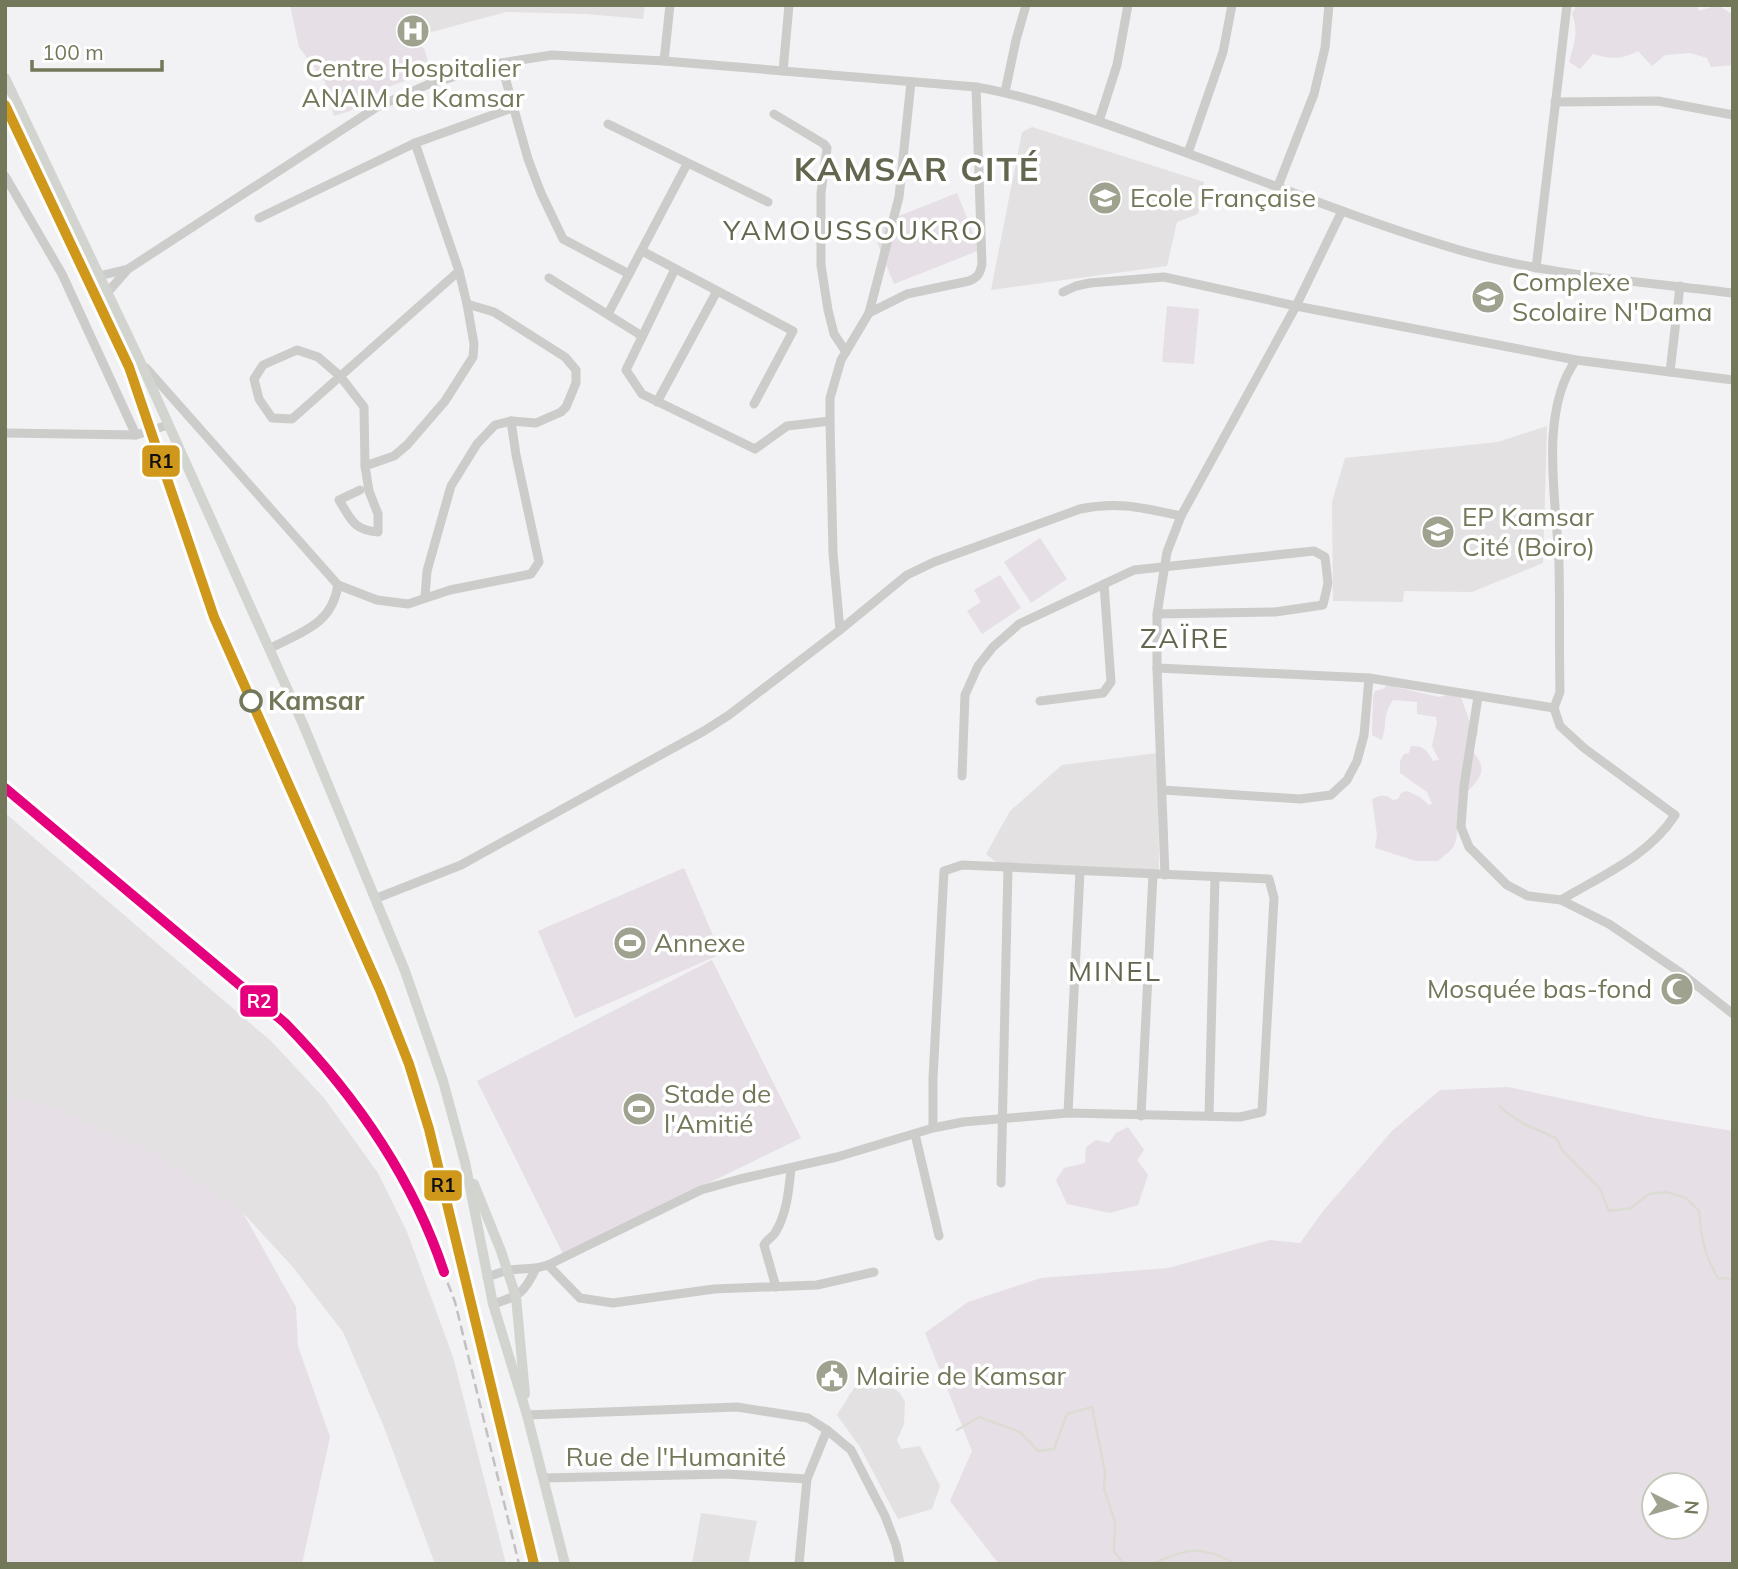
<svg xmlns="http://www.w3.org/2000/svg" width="1738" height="1569" font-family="Mulish,sans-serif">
  <rect width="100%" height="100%" fill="#f2f1f3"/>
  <g fill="#e3e1e1">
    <polygon points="381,5 645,5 643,19 587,14 506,12 394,42"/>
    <polygon points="1032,127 1204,182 1198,214 1177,222 1167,266 991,290 1022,132"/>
    <polygon points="1547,426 1543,563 1472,592 1404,591 1403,602 1333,601 1332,502 1345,458 1498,442"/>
    <polygon points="1158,753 1159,871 1007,871 986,854 1010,811 1062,765"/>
    <polygon points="5,813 271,1041 324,1098 378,1173 407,1232 453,1357 506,1564 435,1564 384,1427 343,1332 292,1266 243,1213 161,1157 46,1104 5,1097"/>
    <polygon points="885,1382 900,1393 905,1402 904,1424 897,1440 901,1449 920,1446 940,1486 932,1509 898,1519 860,1447 837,1415 854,1388"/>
    <polygon points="701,1513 757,1521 748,1564 692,1564"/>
  </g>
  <g fill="#e6dfe5" fill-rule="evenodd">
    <polygon points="290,5 401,5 411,43 424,48 428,61 418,76 383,89 350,111 334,116 325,82 299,47"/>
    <path d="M 1588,5 L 1696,5 L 1699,11 L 1718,5 L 1733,15 L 1733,65 L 1711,67 L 1707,58 L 1690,53 L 1665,55 L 1652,66 L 1638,51 C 1621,60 1610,59 1593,54 L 1580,69 L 1569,62 C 1574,44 1579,32 1572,14 L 1576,6 Z"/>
    <polygon points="957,193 980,250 894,284 871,227"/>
    <polygon points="1167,306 1199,309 1194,364 1162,362"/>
    <polygon points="1040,538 1067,579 1031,603 1004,562"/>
    <polygon points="1000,575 1021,608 982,634 967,611 981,602 974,590"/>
    <path d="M 1387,685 L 1439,697 L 1452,694 L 1461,697 L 1470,723 L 1476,724 L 1478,731 L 1472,751 C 1495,775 1470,783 1461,802 C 1455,815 1460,833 1454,846 C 1451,851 1442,857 1438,861 L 1416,861 L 1375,848 L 1377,835 L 1372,799 C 1380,795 1385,794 1393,800 L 1398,799 L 1401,793 L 1407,791 L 1420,797 L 1429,805 L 1432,804 L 1427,792 L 1400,773 L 1400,761 L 1404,754 L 1409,753 L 1411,746 C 1423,745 1427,750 1433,761 L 1439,760 L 1432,746 L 1437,723 L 1436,717 L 1417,714 L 1417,702 L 1393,700 C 1381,719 1388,721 1382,740 L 1372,735 L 1373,696 L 1375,691 L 1383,689 Z"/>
    <polygon points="684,868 721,954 575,1018 538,931"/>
    <polygon points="712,960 801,1138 563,1254 477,1081"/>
    <path d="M 1508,1087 L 1654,1118 L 1733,1131 L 1733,1564 L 999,1564 L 950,1501 L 972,1451 L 925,1333 L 968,1302 L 1041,1278 L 1168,1268 L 1270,1240 L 1300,1243 L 1324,1210 L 1392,1131 L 1440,1090 ZM 1654,1485 L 1696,1485 L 1696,1527 L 1654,1527 Z"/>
    <polygon points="5,1097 46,1104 161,1157 243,1213 296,1307 298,1346 330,1437 302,1564 5,1564"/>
    <polygon points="1128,1127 1144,1150 1137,1160 1148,1175 1138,1205 1110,1213 1067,1204 1056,1180 1064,1168 1085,1163 1086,1147 1096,1140 1109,1143 1116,1133"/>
  </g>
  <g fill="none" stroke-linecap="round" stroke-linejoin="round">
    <g stroke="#dcdcd4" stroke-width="2.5">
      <path d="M 1500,1106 L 1507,1113 L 1526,1125 L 1556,1138 L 1563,1151 L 1600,1189 L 1609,1211 L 1631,1208 L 1649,1194 L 1666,1192 L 1686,1198 L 1699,1211 C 1701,1238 1704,1254 1718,1278 L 1733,1279"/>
      <polyline points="957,1430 979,1417 1020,1432 1038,1451 1054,1449 1067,1414 1092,1407 1105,1472 1104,1489 1115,1522 1114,1552 1125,1564"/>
      <path d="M 1153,1564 C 1183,1549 1201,1545 1230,1561 L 1231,1564"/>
    </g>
    <g stroke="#ccccca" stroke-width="9">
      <polyline points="664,61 670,5"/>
      <polyline points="501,63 528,159 541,193 563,239 629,274"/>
      <polyline points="783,71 789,5"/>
      <polyline points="1005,92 1016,40 1026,5"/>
      <polyline points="1555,102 1658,101 1733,115"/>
      <polyline points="774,114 824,144 827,148 821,193 821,265 828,310 834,334 846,352"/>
      <polyline points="1099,121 1117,65 1128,5"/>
      <polyline points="608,124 768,202"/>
      <polyline points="1188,153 1223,52 1232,5"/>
      <polyline points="5,176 62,274 136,435"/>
      <polyline points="1278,186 1314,94 1325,48 1329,5"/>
      <polyline points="259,218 415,143 512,108"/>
      <polyline points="642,251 793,331 754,404"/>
      <polyline points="1536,268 1567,5"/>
      <polyline points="675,269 626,370 642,394 755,449 787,426 830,421"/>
      <polyline points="99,276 128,269"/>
      <polyline points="549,278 642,336"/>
      <polyline points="1063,292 1076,286 1090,283 1164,277 1296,306 1576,360 1733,380"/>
      <path d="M 107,293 L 128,269 L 377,107 L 429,84 L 501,63 L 552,55 L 664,61 L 976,87 C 1035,97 1092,119 1148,139 C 1247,174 1345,215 1446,246 C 1538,275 1637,281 1733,293"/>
      <polyline points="869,313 899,197 911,82"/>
      <polyline points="608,314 687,164"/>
      <polyline points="146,368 338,585 377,600 408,604 450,590 531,574 539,562 516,455 511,421"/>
      <polyline points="1670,372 1680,286"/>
      <polyline points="657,402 717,291"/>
      <polyline points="5,433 136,435 168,425"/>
      <polyline points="365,466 394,456 407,445 445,401 473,357 474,344 467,304 459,271 415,143"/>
      <path d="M 360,490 L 339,500 C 351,519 353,530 378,532 L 378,514 L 369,491 L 365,466 L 364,407 L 340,376 L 318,357 L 297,350 L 263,365 L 254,379 L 259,399 L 272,418 L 292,419 L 459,271"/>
      <polyline points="425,597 427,571 451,486 477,444 495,425 511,421 536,423 561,412 566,407 576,383 576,370 565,357 494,312 467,304"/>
      <path d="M 840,630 L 833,553 L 830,421 L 830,398 L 841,360 L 869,313 L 907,294 L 969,281 C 978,277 980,274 982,264 L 976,87"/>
      <path d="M 269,649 C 301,632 332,625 338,585"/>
      <path d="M 1157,668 L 1369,678 L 1554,708 L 1560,692 C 1559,649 1560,607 1559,564 C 1557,502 1538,413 1576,360"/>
      <polyline points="1478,697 1464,786 1461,827 1469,847 1507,885 1528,896 1561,900 1609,924 1681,973 1733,1014"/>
      <polyline points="1040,701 1103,693 1111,682 1104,584"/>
      <path d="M 1554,708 L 1560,726 L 1584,748 L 1675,815 C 1649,856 1601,876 1561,900"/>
      <polyline points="962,776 965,695 978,666 993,647 1019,624 1134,570 1314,551 1325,557 1328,583 1323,605 1275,612 1157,614"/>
      <polyline points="1163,790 1300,799 1331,795 1347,780 1357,761 1364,735 1369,678"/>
      <polyline points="1165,875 1157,668 1157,614 1167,552 1181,516 1296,306 1342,211"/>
      <path d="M 377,898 L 461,865 L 704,731 L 729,715 L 840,630 L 907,575 L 934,562 L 1080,509 C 1119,501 1143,508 1181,516"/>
      <polyline points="1068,1113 1080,871"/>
      <polyline points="1141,1116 1153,874"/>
      <polyline points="1209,1116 1215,877"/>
      <polyline points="915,1134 939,1236"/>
      <polyline points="1001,1183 1008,867"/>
      <polyline points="548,1265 580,1298 613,1303 714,1289 817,1285 874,1272"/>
      <polyline points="487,1277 508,1270 536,1268 548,1265 701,1190 740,1179 837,1157 933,1128 963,1122 1068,1113 1240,1117 1262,1112 1274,898 1269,879 962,865 944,871 933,1078 933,1128"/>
      <path d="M 776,1287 L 764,1245 C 767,1239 772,1238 775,1233 C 787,1214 789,1189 791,1168"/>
      <path d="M 493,1304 C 519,1296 524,1294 536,1268"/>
      <polyline points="527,1415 737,1407 808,1418 827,1430 851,1450 885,1516 896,1545 900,1564"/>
      <polyline points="544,1478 727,1474 807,1479"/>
      <polyline points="799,1564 807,1479 827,1430"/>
    </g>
    <g stroke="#d2d4cf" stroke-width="10">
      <polyline points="5,78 140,361 303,724 405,971 443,1081 465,1162 493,1304 527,1415 565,1564"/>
      <polyline points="474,1184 501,1251 516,1297 525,1394"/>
    </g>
    <g stroke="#c2c1bf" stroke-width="2.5" stroke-dasharray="10 5" stroke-linecap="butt">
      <polyline points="5,105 129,367 175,503"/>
      <polyline points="5,788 285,1023 340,1084 375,1130 422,1215 455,1302 519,1564"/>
    </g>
    <defs>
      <polyline id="rail-1" points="5,105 129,367 214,617 380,990 409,1064 429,1129 534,1564"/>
      <path id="rail-2" d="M 5,788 L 285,1023 C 355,1095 412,1176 444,1272"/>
    </defs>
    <use href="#rail-1" stroke="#fff" stroke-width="16"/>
    <use href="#rail-2" stroke="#fff" stroke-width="16"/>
    <use href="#rail-1" stroke="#cf981b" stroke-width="10"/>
    <use href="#rail-2" stroke="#e5007d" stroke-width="10"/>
  </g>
  <defs>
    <symbol id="hospital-disc" viewBox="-11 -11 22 22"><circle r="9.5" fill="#9fa28f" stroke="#fff"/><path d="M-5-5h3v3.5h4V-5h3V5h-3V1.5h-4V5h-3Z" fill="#fff"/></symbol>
    <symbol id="school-disc" viewBox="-11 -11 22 22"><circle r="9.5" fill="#9fa28f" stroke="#fff"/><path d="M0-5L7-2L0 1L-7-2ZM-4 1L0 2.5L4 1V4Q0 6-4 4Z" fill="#fff"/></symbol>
    <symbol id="stadium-disc" viewBox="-11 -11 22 22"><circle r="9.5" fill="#9fa28f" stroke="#fff"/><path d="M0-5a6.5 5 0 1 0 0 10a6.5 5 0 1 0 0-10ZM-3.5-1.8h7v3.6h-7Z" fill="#fff"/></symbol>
    <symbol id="mosque-disc" viewBox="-11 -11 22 22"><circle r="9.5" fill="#9fa28f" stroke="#fff"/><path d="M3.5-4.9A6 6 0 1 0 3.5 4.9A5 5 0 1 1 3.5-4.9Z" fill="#fff"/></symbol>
    <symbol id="civic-disc" viewBox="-11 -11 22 22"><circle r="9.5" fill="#9fa28f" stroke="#fff"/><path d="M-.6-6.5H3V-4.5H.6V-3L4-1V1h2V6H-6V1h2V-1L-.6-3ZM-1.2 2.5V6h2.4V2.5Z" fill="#fff"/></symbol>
  </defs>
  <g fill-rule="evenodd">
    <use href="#hospital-disc" x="394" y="12" width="38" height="38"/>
    <use href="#school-disc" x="1086" y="179" width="38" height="38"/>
    <use href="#school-disc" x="1469" y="278" width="38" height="38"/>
    <use href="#school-disc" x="1419" y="513" width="38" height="38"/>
    <use href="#stadium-disc" x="611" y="924" width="38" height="38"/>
    <use href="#mosque-disc" x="1658" y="970" width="38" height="38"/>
    <use href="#stadium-disc" x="620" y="1090" width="38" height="38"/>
    <use href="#civic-disc" x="813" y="1357" width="38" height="38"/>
  </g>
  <circle fill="#fff" stroke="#727859" stroke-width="3.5" cx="251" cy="701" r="10"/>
  <g text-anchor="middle" stroke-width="7" stroke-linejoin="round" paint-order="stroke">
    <g font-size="26" fill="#727859" stroke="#fff" text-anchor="start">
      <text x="413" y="77" text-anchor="middle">Centre Hospitalier<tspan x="413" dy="30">ANAIM de Kamsar</tspan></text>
      <text x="1130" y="207">Ecole Française</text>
      <text x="1512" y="291">Complexe<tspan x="1512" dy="30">Scolaire N'Dama</tspan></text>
      <text x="1462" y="526">EP Kamsar<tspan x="1462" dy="30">Cité (Boiro)</tspan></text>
      <text x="654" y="952">Annexe</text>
      <text x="1652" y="998" text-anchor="end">Mosquée bas-fond</text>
      <text x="664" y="1103">Stade de<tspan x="664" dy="30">l'Amitié</tspan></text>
      <text x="856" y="1385">Mairie de Kamsar</text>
    </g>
    <g font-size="26" font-weight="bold" fill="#727859" stroke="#fff" text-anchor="start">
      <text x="268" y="710">Kamsar</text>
    </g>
    <g font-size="26" fill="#727859" stroke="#fff">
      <text x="676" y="1466">Rue de l'Humanité</text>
    </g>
    <g font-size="28" letter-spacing="2" fill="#646750" stroke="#fff">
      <text x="854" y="240">YAMOUSSOUKRO</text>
      <text x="1185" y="648">ZAÏRE</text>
      <text x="1115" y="981">MINEL</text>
    </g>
    <g font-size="33" font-weight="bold" letter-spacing="2" fill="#646750" stroke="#fff">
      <text x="917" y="181">KAMSAR CITÉ</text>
    </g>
  </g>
  <g stroke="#fff" stroke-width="2.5">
    <rect x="141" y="444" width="40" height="34" rx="7" fill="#cf981b"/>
    <rect x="239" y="984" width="40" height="34" rx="7" fill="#e5007d"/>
    <rect x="423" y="1169" width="40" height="33" rx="7" fill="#cf981b"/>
  </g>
  <g font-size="19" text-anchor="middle" font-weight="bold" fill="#fff">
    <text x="259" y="1008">R2</text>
  </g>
  <g font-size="19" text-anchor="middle" font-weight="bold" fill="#111">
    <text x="161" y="468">R1</text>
    <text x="443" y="1192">R1</text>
  </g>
  <rect width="1738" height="1569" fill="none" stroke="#727859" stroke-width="14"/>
  <g transform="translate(1675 1506) rotate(95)"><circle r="33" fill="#ffffff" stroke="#c7c9bd" stroke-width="2"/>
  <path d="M0-5L12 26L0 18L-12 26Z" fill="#9fa28f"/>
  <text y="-10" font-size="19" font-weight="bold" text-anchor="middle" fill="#727859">N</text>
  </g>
  <path d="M32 60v10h130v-10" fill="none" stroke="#727859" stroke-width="3.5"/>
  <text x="42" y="60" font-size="21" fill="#727859" stroke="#ffffff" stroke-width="5" paint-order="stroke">100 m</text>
</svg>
